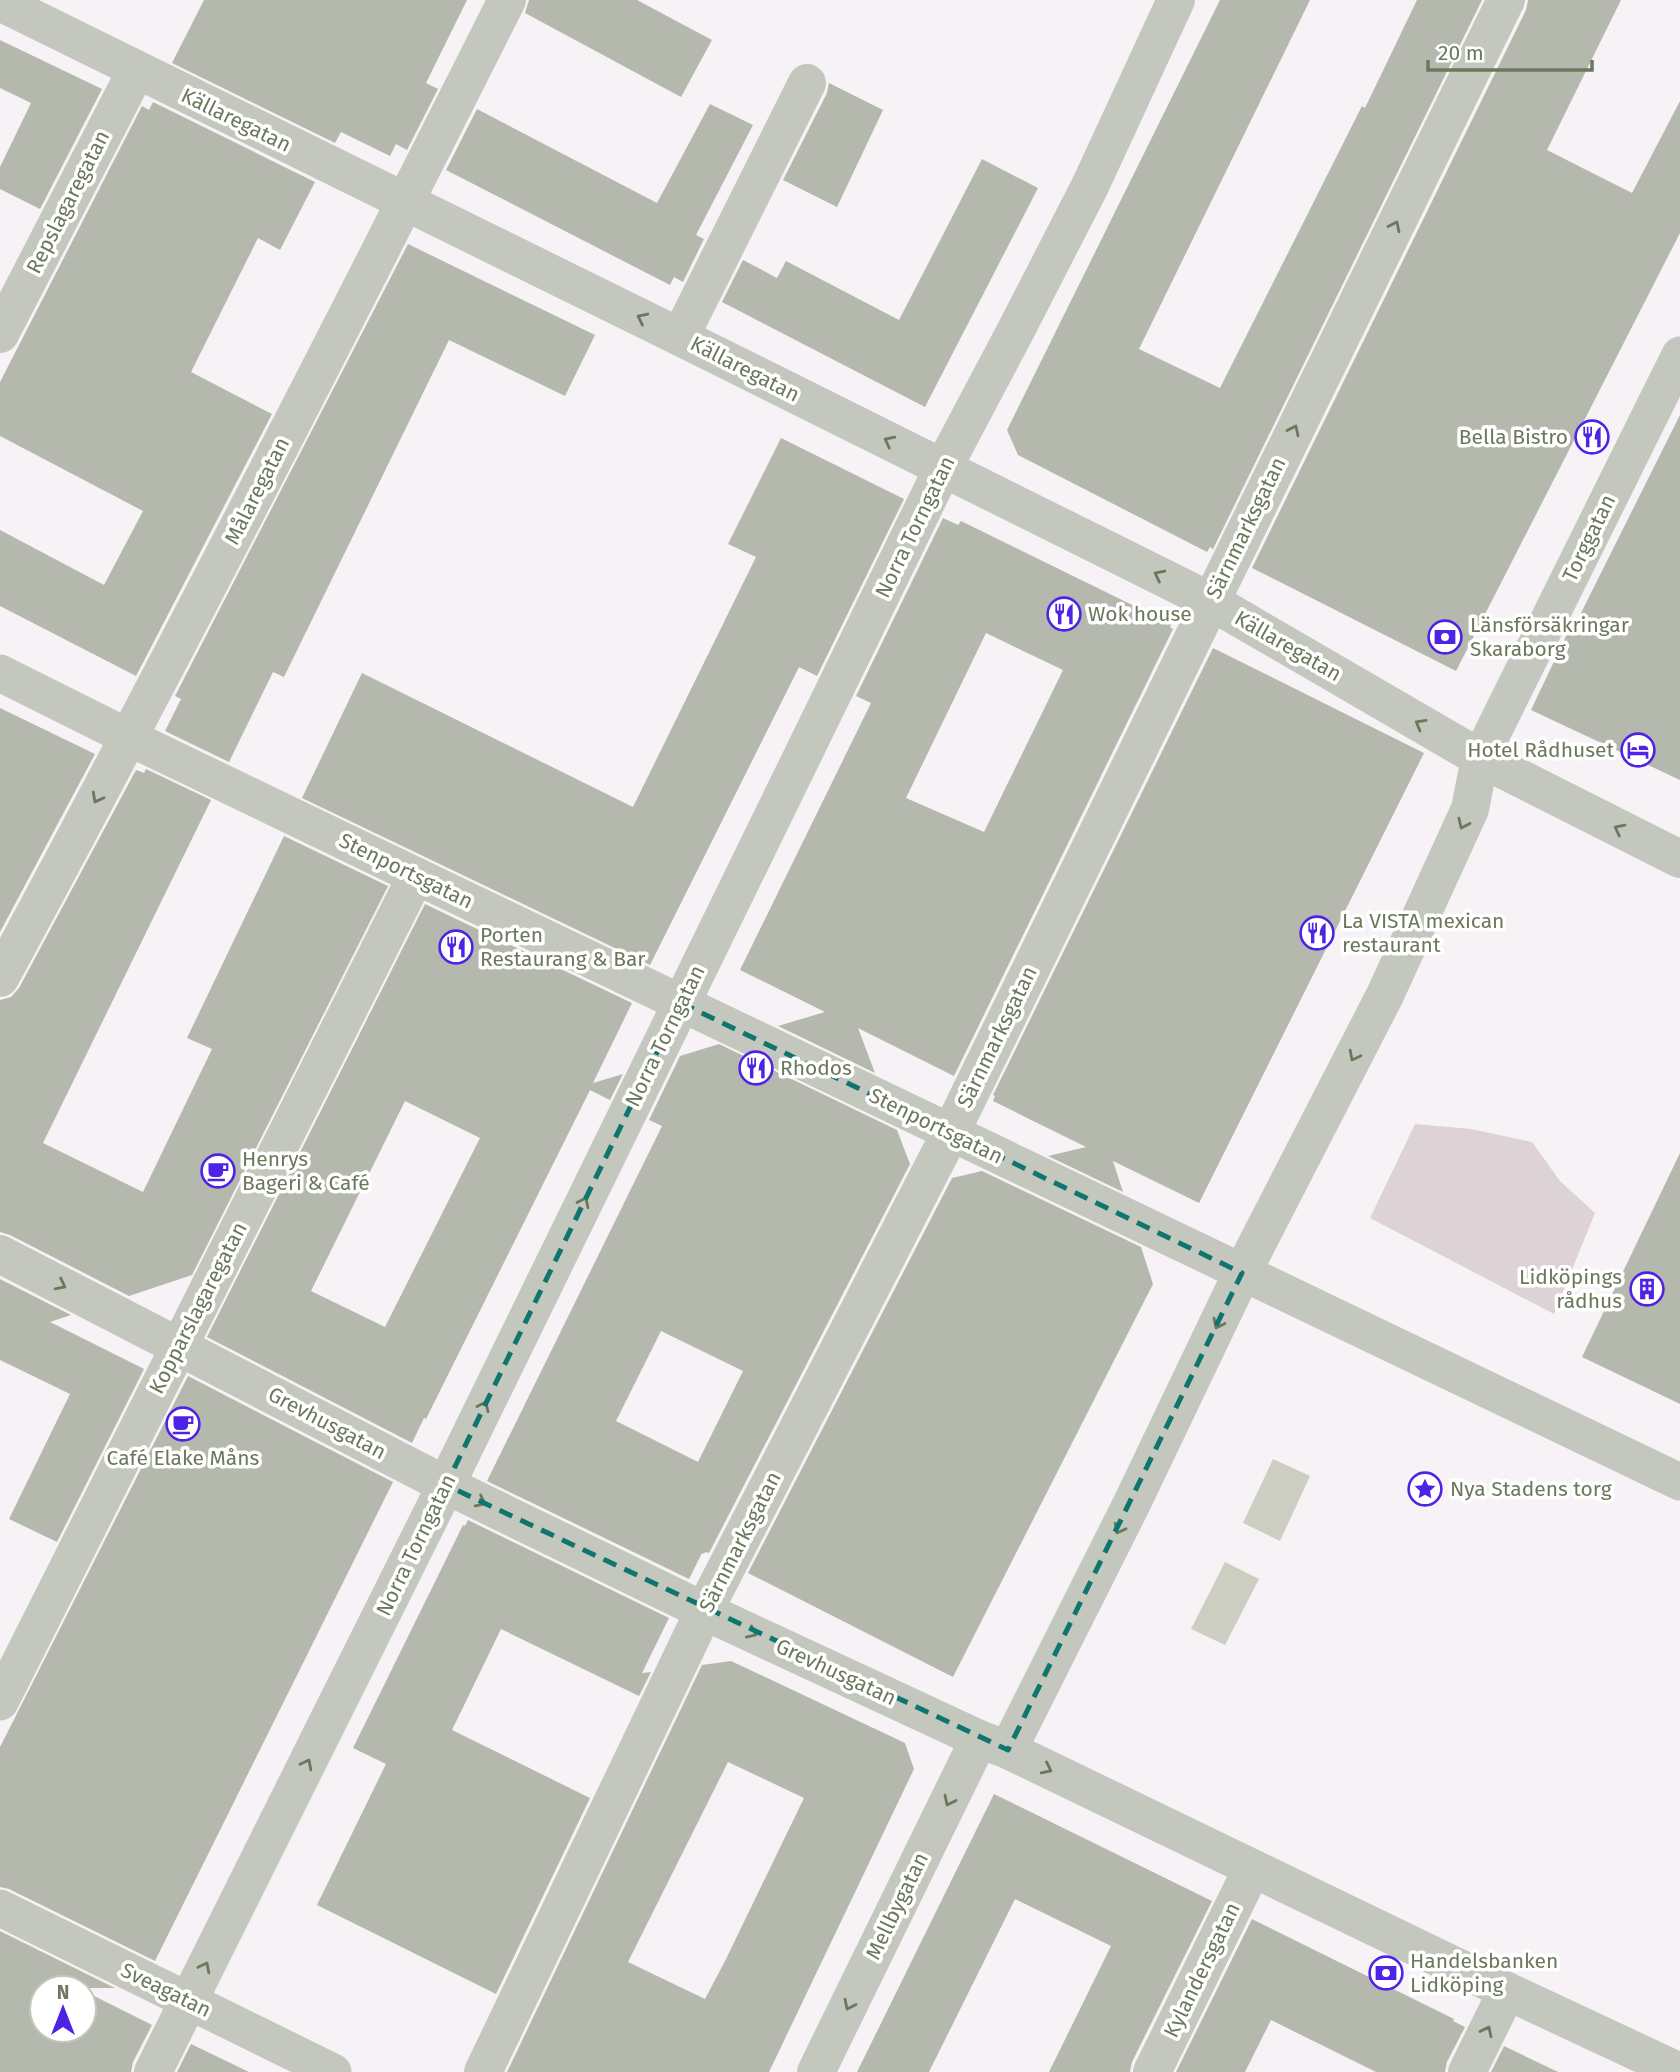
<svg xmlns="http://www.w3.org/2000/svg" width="1680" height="2072" font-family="'Fira Sans',sans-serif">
  <rect width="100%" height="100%" fill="#f6f2f6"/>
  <polygon fill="#ddd3d7" points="1415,1124 1471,1129 1532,1142 1560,1181 1595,1213 1554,1314 1370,1218"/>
  <g fill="#cbcec0">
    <polygon points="1273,1459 1310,1476 1280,1541 1243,1523"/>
    <polygon points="1225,1562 1259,1579 1225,1645 1191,1629"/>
  </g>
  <g fill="#b5b9ad" fill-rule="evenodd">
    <polygon points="204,0 467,0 426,83 438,89 407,150 396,144 390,156 341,132 335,143 172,63"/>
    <polygon points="529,0 637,0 712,40 681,97 525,13"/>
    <polygon points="1220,0 1310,0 1139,349 1220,388 1362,106 1365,108 1417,0 1482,0 1213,549 1210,547 1207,552 1018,455 1007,430"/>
    <polygon points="1528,0 1621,0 1547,150 1632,193 1680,101 1680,233 1456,671 1252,568 1526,10"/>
    <polygon points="0,40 102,89 40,209 0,189 0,167 31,103 0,88"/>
    <polygon points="829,83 883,110 837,207 783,180 827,93"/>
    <polygon points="153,102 315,182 280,250 258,238 191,372 272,414 136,676 0,606 0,530 104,585 143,511 0,436 0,382 142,106 149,110"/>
    <polygon points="710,104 753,125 696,235 704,239 683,282 674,277 670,285 446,170 477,109 657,203"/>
    <polygon points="982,159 1038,188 925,407 722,302 743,260 777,278 786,261 899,320"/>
    <polygon points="408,244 595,335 565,396 449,340 284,677 273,672 229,762 165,731 181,699 175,696"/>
    <polygon points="1680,415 1680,780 1531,710 1567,634 1570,635"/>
    <polygon points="781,438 904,499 817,676 799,667 650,965 302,798 362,673 633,807 756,557 728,544"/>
    <path d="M 943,518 L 958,525 L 961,521 L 1171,624 L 1170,627 L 1173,629 L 954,1076 L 858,1028 L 875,1073 L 778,1026 L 825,1012 L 740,970 L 871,703 L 856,696 ZM 986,633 L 1063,670 L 984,832 L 906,798 Z"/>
    <polygon points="1213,648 1424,753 1199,1203 1113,1161 1123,1192 1048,1156 1086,1147 993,1101 995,1096 993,1095"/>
    <polygon points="0,708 95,754 0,932"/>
    <polygon points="146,769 211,800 43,1143 92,1167 143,1192 212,1049 187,1038 284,836 388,886 192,1275 129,1296 10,1235 0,1232 0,1000 11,997 19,988 136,770 144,773"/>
    <path d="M 425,904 L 632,1003 L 593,1083 L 623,1074 L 610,1100 L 590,1090 L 426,1419 L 424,1418 L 412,1443 L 207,1337 ZM 405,1101 L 480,1138 L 385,1327 L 311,1291 Z"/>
    <path d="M 719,1044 L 897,1130 L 910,1164 L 709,1553 L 705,1552 L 704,1554 L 702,1553 L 689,1579 L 487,1481 L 662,1126 L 649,1120 L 680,1056 ZM 661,1331 L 743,1371 L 698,1462 L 616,1421 Z"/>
    <polygon points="1680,1153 1680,1404 1582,1357"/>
    <polygon points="982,1171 1141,1247 1153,1284 953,1677 748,1573 952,1178"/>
    <polygon points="0,1279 71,1315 50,1322 144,1369 57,1542 9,1519 70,1394 0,1360"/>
    <polygon points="188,1376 393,1482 155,1961 9,1889 0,1887 0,1747"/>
    <polygon points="468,1520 669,1618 642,1673 651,1672 639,1696 501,1629 452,1730 590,1798 496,1994 317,1905 386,1764 353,1748 463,1525 465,1526"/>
    <path d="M 731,1661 L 905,1743 L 914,1769 L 769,2072 L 507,2072 L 702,1665 ZM 728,1762 L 804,1798 L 726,1959 L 705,1999 L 628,1962 Z"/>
    <polygon points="994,1794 1212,1901 1132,2062 1130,2072 1049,2072 1111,1946 1015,1899 929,2072 857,2072"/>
    <polygon points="1252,1919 1454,2019 1453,2021 1465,2027 1447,2062 1445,2072 1376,2072 1271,2020 1245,2072 1176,2072"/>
    <polygon points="0,1931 115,1988 42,1988 42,2030 84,2030 84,1991 152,2025 133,2062 131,2072 0,2072"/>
    <polygon points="191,2044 249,2072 177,2072"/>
    <polygon points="1504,2046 1558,2072 1491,2072"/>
  </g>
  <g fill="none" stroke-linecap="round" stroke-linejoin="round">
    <g stroke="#c3c7be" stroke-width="37">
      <polyline points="0,673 130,738 416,876 1680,1482"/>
      <polyline points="1480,758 1680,355"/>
      <polyline points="0,1702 416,876"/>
      <polyline points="0,1908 333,2072"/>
    </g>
    <g stroke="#c3c7be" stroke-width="38">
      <polyline points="0,2 680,337 1210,601 1480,758 1680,859"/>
      <polyline points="0,334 136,71"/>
      <polyline points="680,337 807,83"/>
      <path d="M 0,978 C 175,655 342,328 507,0"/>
      <polyline points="0,1254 446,1485 704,1611 979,1739 1008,1750 1507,1991 1680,2072"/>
      <polyline points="1008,1750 1132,1503 1242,1273 1385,995 1470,809 1480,758"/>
      <polyline points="153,2072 446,1485 943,468 1015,332 1090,186 1176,0"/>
      <polyline points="483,2072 704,1611 951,1132 1506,0"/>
      <polyline points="816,2072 979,1739"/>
      <polyline points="1152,2072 1252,1869"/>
      <polyline points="1467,2072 1507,1991"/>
    </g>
  </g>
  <defs><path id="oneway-chevron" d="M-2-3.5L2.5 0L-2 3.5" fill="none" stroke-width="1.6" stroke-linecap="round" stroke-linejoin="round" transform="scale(1.75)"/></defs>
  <g stroke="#6c785c">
    <use href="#oneway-chevron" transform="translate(1395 226) rotate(-64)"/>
    <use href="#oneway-chevron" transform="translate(642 318) rotate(-154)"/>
    <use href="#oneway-chevron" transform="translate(1294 430) rotate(-64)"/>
    <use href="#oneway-chevron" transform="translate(889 441) rotate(-153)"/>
    <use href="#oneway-chevron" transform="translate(1159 575) rotate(-154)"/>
    <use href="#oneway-chevron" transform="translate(1420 724) rotate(-150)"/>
    <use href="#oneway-chevron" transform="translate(97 798) rotate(118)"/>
    <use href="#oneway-chevron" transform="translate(1463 824) rotate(115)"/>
    <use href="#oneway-chevron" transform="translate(1619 829) rotate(-153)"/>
    <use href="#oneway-chevron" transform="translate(1354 1056) rotate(117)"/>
    <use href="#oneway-chevron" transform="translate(584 1202) rotate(-64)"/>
    <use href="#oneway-chevron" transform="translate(61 1285) rotate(27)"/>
    <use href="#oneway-chevron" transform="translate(1218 1324) rotate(116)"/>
    <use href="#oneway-chevron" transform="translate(484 1406) rotate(-64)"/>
    <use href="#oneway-chevron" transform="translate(481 1502) rotate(26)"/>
    <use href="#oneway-chevron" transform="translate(1119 1529) rotate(117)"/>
    <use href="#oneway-chevron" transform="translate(752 1633) rotate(25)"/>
    <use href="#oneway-chevron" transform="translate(307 1764) rotate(-63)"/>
    <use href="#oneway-chevron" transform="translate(1047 1769) rotate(26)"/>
    <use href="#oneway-chevron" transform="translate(949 1801) rotate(116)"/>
    <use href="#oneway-chevron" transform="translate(205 1967) rotate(-63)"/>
    <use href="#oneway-chevron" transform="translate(849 2005) rotate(116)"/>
    <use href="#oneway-chevron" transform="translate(1487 2031) rotate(-64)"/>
  </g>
  <path fill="none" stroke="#0f766e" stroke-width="5" stroke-dasharray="14 9" stroke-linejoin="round" d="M 681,1003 L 1242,1273 L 1008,1750 L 446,1485 Z"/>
  <defs>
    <symbol id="restaurant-ring" viewBox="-11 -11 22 22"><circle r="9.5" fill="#fff" stroke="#4e23e6" stroke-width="1.5"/><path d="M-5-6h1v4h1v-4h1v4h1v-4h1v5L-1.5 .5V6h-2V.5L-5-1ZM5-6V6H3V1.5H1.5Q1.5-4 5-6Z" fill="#4e23e6"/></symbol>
    <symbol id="bank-ring" viewBox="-11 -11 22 22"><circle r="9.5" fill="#fff" stroke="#4e23e6" stroke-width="1.5"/><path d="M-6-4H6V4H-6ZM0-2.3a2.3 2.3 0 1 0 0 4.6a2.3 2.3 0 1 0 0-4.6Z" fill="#4e23e6"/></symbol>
    <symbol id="hotel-ring" viewBox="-11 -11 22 22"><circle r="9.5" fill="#fff" stroke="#4e23e6" stroke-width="1.5"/><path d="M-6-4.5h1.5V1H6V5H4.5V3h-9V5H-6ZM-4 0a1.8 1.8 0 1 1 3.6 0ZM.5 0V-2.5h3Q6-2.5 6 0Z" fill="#4e23e6"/></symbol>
    <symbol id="cafe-ring" viewBox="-11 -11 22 22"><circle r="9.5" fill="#fff" stroke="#4e23e6" stroke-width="1.5"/><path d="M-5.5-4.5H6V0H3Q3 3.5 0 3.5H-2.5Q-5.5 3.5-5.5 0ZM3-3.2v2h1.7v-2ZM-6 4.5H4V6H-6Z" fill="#4e23e6"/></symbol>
    <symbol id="building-ring" viewBox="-11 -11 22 22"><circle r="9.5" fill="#fff" stroke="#4e23e6" stroke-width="1.5"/><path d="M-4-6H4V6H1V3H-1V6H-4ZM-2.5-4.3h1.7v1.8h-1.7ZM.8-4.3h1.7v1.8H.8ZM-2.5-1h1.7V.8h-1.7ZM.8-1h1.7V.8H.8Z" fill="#4e23e6"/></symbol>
    <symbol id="sight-ring" viewBox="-11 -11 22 22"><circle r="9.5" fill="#fff" stroke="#4e23e6" stroke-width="1.5"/><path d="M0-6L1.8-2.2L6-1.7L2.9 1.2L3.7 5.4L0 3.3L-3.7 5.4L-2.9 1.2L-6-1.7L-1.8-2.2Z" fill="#4e23e6"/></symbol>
  </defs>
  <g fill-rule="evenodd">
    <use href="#restaurant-ring" x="1573" y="418" width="38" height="38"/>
    <use href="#restaurant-ring" x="1045" y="595" width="38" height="38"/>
    <use href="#bank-ring" x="1426" y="618" width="38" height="38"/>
    <use href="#hotel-ring" x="1619" y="731" width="38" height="38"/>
    <use href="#restaurant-ring" x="1298" y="914" width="38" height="38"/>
    <use href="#restaurant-ring" x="437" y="928" width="38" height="38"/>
    <use href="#restaurant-ring" x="737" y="1049" width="38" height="38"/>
    <use href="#cafe-ring" x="199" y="1152" width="38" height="38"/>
    <use href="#building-ring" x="1628" y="1270" width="38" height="38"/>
    <use href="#cafe-ring" x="164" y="1405" width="38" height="38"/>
    <use href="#sight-ring" x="1406" y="1470" width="38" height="38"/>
    <use href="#bank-ring" x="1367" y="1954" width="38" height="38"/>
  </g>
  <g text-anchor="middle" stroke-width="7" stroke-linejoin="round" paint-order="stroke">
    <g font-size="21" fill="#6c785c" stroke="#fff">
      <text transform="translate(236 120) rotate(26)" y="7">Källaregatan</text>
      <text transform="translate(68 202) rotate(-63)" y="7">Repslagaregatan</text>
      <text transform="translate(745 369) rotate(27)" y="7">Källaregatan</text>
      <text transform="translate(257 491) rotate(-63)" y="7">Målaregatan</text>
      <text transform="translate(915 527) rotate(-64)" y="7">Norra Torngatan</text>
      <text transform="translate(1246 528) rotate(-64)" y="7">Särnmarksgatan</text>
      <text transform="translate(1589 538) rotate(-64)" y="7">Torggatan</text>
      <text transform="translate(1288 646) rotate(30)" y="7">Källaregatan</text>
      <text transform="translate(406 871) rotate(26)" y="7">Stenportsgatan</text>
      <text transform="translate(665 1036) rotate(-64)" y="7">Norra Torngatan</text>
      <text transform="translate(997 1037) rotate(-64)" y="7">Särnmarksgatan</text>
      <text transform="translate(936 1126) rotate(26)" y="7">Stenportsgatan</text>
      <text transform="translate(198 1308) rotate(-63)" y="7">Kopparslagaregatan</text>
      <text transform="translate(327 1423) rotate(28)" y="7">Grevhusgatan</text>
      <text transform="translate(740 1542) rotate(-63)" y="7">Särnmarksgatan</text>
      <text transform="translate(416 1545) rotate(-64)" y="7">Norra Torngatan</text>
      <text transform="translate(836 1672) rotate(25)" y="7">Grevhusgatan</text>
      <text transform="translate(897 1906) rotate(-64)" y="7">Mellbygatan</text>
      <text transform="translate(1202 1970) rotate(-64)" y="7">Kylandersgatan</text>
      <text transform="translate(166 1990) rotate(26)" y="7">Sveagatan</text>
    </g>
    <g font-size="21" fill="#6c785c" stroke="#fff" text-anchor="start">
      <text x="1568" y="444" text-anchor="end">Bella Bistro</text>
      <text x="1088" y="621">Wok house</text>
      <text x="1470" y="632">Länsförsäkringar<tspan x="1470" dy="24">Skaraborg</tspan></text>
      <text x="1614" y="757" text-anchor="end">Hotel Rådhuset</text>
      <text x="1342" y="928">La VISTA mexican<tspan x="1342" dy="24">restaurant</tspan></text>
      <text x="480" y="942">Porten<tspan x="480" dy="24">Restaurang &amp; Bar</tspan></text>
      <text x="780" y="1075">Rhodos</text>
      <text x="242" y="1166">Henrys<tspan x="242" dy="24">Bageri &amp; Café</tspan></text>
      <text x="1622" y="1284" text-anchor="end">Lidköpings<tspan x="1622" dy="24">rådhus</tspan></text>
      <text x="183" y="1465" text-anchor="middle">Café Elake Måns</text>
      <text x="1450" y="1496">Nya Stadens torg</text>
      <text x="1410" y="1968">Handelsbanken<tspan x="1410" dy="24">Lidköping</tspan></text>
    </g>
  </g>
  <g transform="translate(63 2009)"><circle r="33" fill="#ffffff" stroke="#c4c9be" stroke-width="2"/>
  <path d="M0-5L12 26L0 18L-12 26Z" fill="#4e23e6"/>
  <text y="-10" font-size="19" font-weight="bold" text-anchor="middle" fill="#6c785c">N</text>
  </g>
  <path d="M1428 60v10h164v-10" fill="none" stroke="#6c785c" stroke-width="3.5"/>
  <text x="1438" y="60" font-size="21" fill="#6c785c" stroke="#ffffff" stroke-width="5" paint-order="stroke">20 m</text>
</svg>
